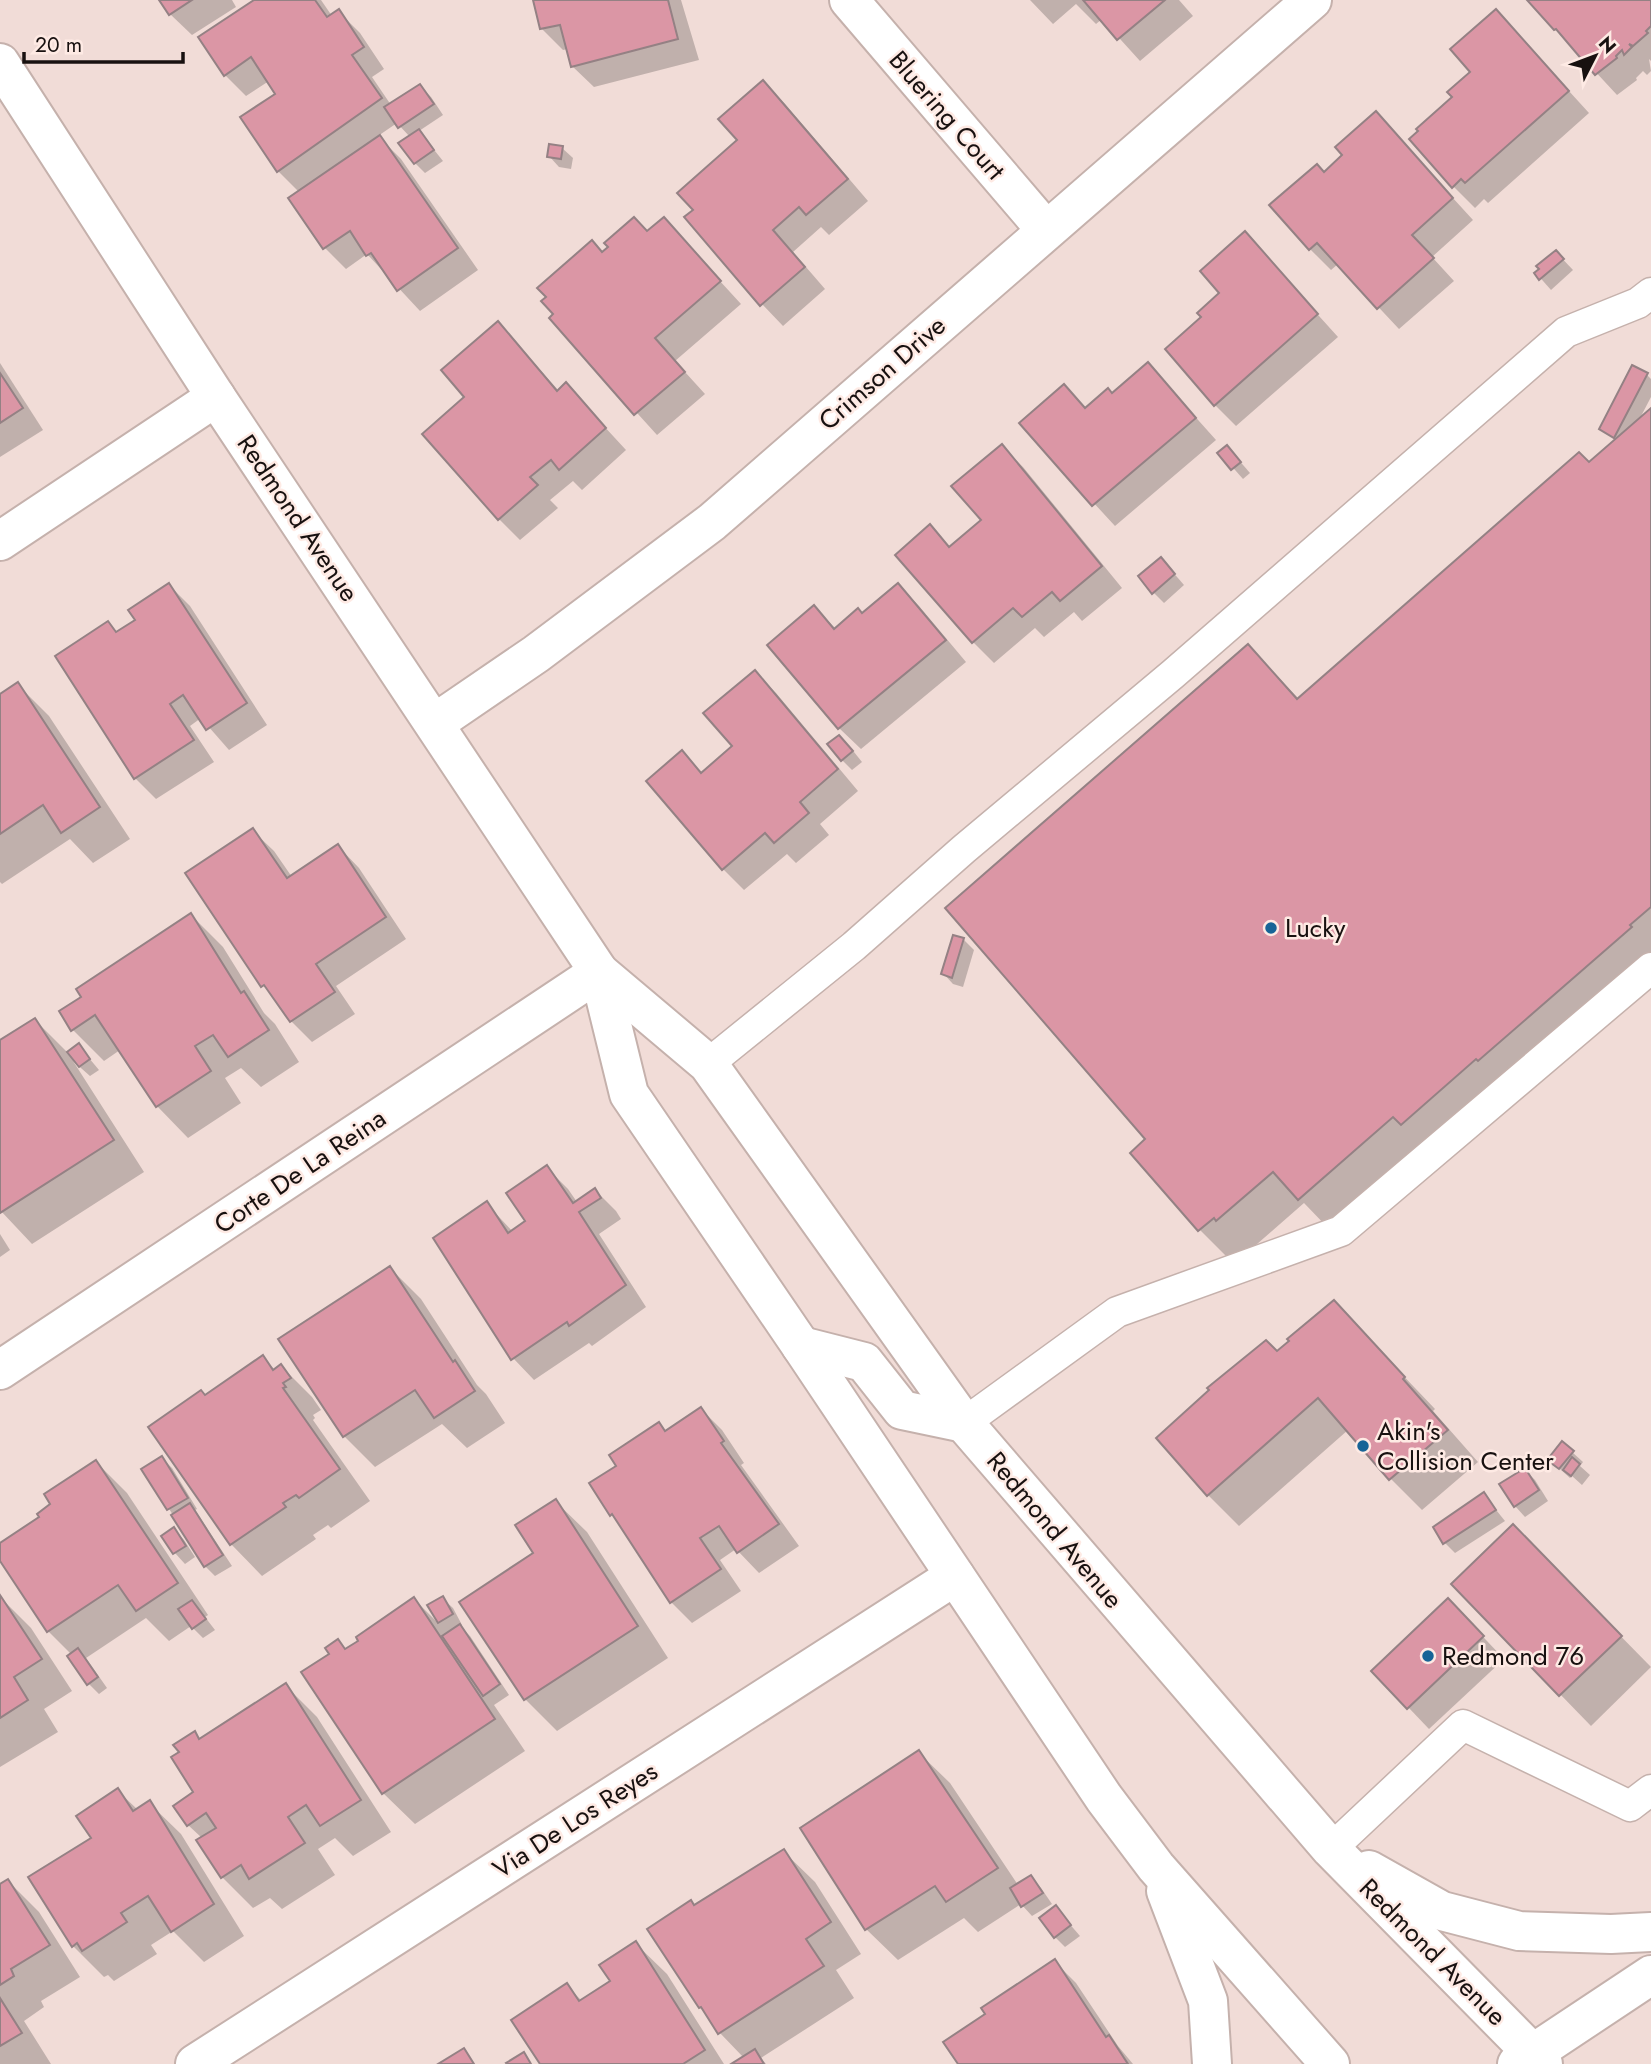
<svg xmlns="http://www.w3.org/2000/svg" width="1651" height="2064" font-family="Jost,sans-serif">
  <rect width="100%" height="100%" fill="#f1dcd7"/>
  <g fill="#0003">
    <polygon points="161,0 232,0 236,7 192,35 170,14"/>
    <polygon points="257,0 321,0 332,16 338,11 360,33 384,69 372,77 391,105 420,86 431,97 443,115 419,131 443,161 425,173 415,163 410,137 397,123 378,136 401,159 478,270 420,311 367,254 346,269 325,248 299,192 278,171 278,94 269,81 246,96 225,75"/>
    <polygon points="535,0 681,0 699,60 594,87 572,66 568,49 563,50 542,29"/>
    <polygon points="1030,0 1179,0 1193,16 1140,61 1102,19 1096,24 1076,4 1053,24"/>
    <polygon points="1529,0 1651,0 1651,61 1649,59 1651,71 1647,75 1643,71 1636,78 1637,80 1617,95"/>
    <polygon points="1496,11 1589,113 1488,203 1484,199 1475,208 1453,186 1454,97 1472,72"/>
    <polygon points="763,82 785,104 868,201 829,235 821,227 793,252 825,289 783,326 762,304 695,211 740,140"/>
    <polygon points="1376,114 1473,220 1432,257 1454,281 1399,329 1338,264 1331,270 1310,249 1324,174 1345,155"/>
    <polygon points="562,148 573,158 571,169 559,167 549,156"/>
    <polygon points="664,220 741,304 675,361 705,394 657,435 551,318 610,247 648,233"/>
    <polygon points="1245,234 1338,337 1236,426 1215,405 1204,318 1221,293"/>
    <polygon points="1556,252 1573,270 1551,290 1536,273"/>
    <polygon points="498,323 559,391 566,385 626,450 582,490 573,481 550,500 558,508 520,540 499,519 467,397"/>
    <polygon points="0,363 43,430 0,457"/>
    <polygon points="1148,364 1216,440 1115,526 1021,424 1064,386 1087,409 1113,396"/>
    <polygon points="1647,375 1651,379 1651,397 1638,422 1651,411 1651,968 1330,1230 1304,1203 1249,1251 1246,1248 1231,1261 1199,1229 1148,1139 1248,646 1299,699 1616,441 1601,428"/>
    <polygon points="1001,446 1023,467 1122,588 1082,621 1074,612 1044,637 1035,628 994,663 973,642 930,527 951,548 984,520"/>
    <polygon points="1220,453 1237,458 1250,473 1243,479"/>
    <polygon points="1171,570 1184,585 1164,603 1154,593"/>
    <polygon points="169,585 190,606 267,725 229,750 201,718 190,726 214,762 156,799 135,778 108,623 118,633 137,620"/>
    <polygon points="898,585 919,606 966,662 861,749 839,728 814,607 836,629 862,615"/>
    <polygon points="755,672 776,693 858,791 820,824 829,835 796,863 787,854 744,890 723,869 682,752 703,774 735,747"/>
    <polygon points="18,685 49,716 130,839 93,863 70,839 2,884 0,882 0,697"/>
    <polygon points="850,747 862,762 852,770 842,760"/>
    <polygon points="252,830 274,851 292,877 338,846 359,868 406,939 336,986 355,1014 312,1042 291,1021 276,999 263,985"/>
    <polygon points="191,915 223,947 264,1013 275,1024 299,1062 261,1087 241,1068 225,1078 241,1103 188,1138 157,1106 120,1050 104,1061 73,1030"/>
    <polygon points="954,937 964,940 974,950 963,987 953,984 943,973"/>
    <polygon points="35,1020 68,1053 79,1046 99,1070 90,1076 73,1061 144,1172 32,1244 0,1210 0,1042"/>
    <polygon points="547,1168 568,1189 577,1202 595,1190 616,1211 621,1219 599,1234 646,1307 592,1346 589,1343 534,1380 513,1358 487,1204 513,1232 527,1222"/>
    <polygon points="0,1234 10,1250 0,1257"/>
    <polygon points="390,1268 421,1299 477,1385 486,1394 505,1423 467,1448 442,1424 375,1467 344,1436"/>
    <polygon points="1334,1303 1435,1409 1433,1411 1478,1462 1422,1510 1391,1479 1348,1430 1239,1526 1208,1495 1277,1353"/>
    <polygon points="263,1357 275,1370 281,1366 312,1397 321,1410 313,1415 315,1418 313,1420 370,1501 331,1528 328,1525 313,1535 316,1539 262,1576 231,1544 150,1427 206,1397"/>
    <polygon points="701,1409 722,1430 744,1463 741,1465 799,1546 759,1573 736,1549 720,1560 741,1591 692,1623 671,1602 592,1484 619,1466 659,1425 666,1432"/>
    <polygon points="1572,1452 1583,1462 1580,1466 1590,1475 1582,1485 1572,1476 1570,1478 1550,1460"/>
    <polygon points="162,1458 172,1468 197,1509 195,1510 232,1566 215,1576 205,1566 144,1469"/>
    <polygon points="96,1462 127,1493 208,1615 205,1617 215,1630 203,1638 191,1626 169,1641 146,1618 86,1658 107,1688 99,1694 89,1684 69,1656 72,1655 48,1631 0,1558 0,1545 41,1518"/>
    <polygon points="1525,1470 1535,1480 1548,1501 1525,1517 1515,1506 1501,1485"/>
    <polygon points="1484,1495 1505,1521 1455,1553 1445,1543 1435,1528"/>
    <polygon points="555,1501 587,1532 668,1658 557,1731 525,1699 461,1602 536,1554"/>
    <polygon points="174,1529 184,1540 195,1557 185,1564 175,1553 164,1536"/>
    <polygon points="1544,1558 1651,1667 1591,1726 1453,1584"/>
    <polygon points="0,1597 31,1628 72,1691 44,1709 58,1732 0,1767"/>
    <polygon points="442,1598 453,1608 462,1625 460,1626 470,1636 509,1695 494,1705 525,1751 415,1824 383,1793 332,1654 338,1642 347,1650 414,1599 438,1623 429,1606"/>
    <polygon points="1469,1622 1504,1659 1429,1729 1408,1707"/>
    <polygon points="286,1686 317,1717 391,1832 353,1856 335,1838 318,1849 335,1875 282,1909 270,1898 253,1908 222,1877 202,1838 188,1825 196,1793 181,1753 194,1734 201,1740"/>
    <polygon points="918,1752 950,1783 1018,1885 1031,1877 1041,1888 1052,1904 1032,1916 1021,1904 978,1932 964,1918 898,1960 866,1929"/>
    <polygon points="118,1791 138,1810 149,1803 181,1834 244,1936 204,1962 173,1931 151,1945 157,1954 114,1981 108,1975 104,1977 73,1946 93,1839"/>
    <polygon points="783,1851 815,1882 861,1954 836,1970 854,1998 761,2058 766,2064 734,2064 744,2058 720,2033 700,2007 694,1906"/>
    <polygon points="8,1881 39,1912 80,1977 41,2001 44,2007 24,2021 51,2064 0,2064 0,1886"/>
    <polygon points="1055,1907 1080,1936 1065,1947 1055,1937"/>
    <polygon points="635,1943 667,1974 724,2064 542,2064 566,1985 582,2001 612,1981"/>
    <polygon points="1055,1962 1076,1983 1118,2046 1133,2064 960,2064 987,2014"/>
  </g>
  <g fill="#db96a5" stroke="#948184" stroke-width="2">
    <polygon points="159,0 192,0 169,15"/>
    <polygon points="254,0 315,0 327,17 339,9 364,47 352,55 382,98 277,172 240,117 275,94 251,57 224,76 198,37"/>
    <polygon points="533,0 668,0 678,39 571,67 560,25 540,29"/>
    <polygon points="1083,0 1165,0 1117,40"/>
    <polygon points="1527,0 1651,0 1651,26 1646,31 1648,33 1633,46 1629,44 1632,47 1624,55 1622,50 1616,56 1617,58 1595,75 1556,29 1554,30"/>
    <polygon points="1496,9 1569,91 1465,183 1461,179 1452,188 1409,139 1418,131 1416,129 1452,97 1447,92 1470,72 1450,49"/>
    <polygon points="763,80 848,179 806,215 799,207 773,230 805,267 760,306 684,217 693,210 677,193 737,140 718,119"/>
    <polygon points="420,84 434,104 398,128 384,107"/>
    <polygon points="1376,111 1453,198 1412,235 1434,258 1377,309 1317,243 1309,250 1269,205 1317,164 1324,172 1342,155 1335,147"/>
    <polygon points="419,129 434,150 414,164 398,143"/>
    <polygon points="380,135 458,248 397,291 371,253 366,256 350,231 323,249 288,198"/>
    <polygon points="549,144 563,146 561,159 547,157"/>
    <polygon points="634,217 647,231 664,217 721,281 655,338 685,372 634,415 549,318 553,314 541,301 546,297 537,288 592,240 602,252 608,247 604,243"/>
    <polygon points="1245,231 1318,314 1214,406 1165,349 1201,317 1197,313 1219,293 1200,271"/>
    <polygon points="1556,250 1564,259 1539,280 1534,273 1539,269 1536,266"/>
    <polygon points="498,321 557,391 566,382 606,428 559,470 551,460 530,477 538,485 498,520 422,434 464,397 441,370"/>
    <polygon points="1148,362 1196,418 1092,506 1019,423 1064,384 1085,408 1108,388 1112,393"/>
    <polygon points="1632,365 1648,373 1614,438 1599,429"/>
    <polygon points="0,373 23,408 0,423"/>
    <polygon points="1651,408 1651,907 1630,925 1632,927 1478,1061 1476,1059 1401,1125 1393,1117 1298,1200 1273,1172 1216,1221 1214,1218 1198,1231 1130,1153 1145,1139 945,908 1248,644 1297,699 1579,452 1589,462"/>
    <polygon points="1002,444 1102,566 1060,601 1052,592 1022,617 1013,608 972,643 895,555 930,524 949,547 981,520 951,486"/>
    <polygon points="1227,445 1241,462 1231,470 1217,453"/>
    <polygon points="1161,557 1175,574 1152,594 1138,576"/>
    <polygon points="169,583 247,703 206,730 183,695 170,704 194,740 134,779 55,656 108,621 116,632 135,620 128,610"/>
    <polygon points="898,583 946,640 838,729 767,645 814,605 834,629 858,608 862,613"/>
    <polygon points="755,670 838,769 800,802 809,813 774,843 765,833 722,870 646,781 682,750 701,773 732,746 703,713"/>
    <polygon points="18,682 100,807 61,833 43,805 0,834 0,694"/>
    <polygon points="839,735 853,751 841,761 827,744"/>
    <polygon points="253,828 287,878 338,844 386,917 316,964 335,992 290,1022 264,985 261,987 185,873"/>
    <polygon points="191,913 241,993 244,991 269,1030 228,1057 213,1035 195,1046 211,1071 156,1107 95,1015 71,1031 59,1011 81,997 76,989"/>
    <polygon points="953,935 964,938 952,978 941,974"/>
    <polygon points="35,1018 114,1140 0,1213 0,1040"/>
    <polygon points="79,1043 90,1059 79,1067 67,1052"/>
    <polygon points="547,1165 573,1203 595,1188 601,1198 579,1212 626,1285 569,1326 567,1322 511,1360 433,1238 487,1201 508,1233 525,1221 506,1193"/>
    <polygon points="390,1266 453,1362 455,1360 475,1391 434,1418 415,1390 343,1437 278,1339"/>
    <polygon points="1334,1300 1405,1377 1403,1379 1448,1430 1389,1480 1318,1398 1207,1496 1156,1438 1209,1390 1207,1388 1266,1340 1277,1351 1289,1341 1287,1339"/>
    <polygon points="263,1355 273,1370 281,1364 291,1378 283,1383 286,1387 283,1388 340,1469 299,1498 296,1495 283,1503 286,1507 230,1545 148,1427 201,1390 205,1395"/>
    <polygon points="701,1407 724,1441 721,1443 779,1524 737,1553 719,1526 700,1538 721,1569 670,1603 612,1514 610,1516 589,1483 616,1466 609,1455 659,1422 665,1431"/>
    <polygon points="1562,1441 1574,1451 1559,1469 1547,1460"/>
    <polygon points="162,1456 188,1498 167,1510 141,1469"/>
    <polygon points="1572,1457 1580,1464 1571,1476 1563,1470"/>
    <polygon points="96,1460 178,1583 136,1611 118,1585 47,1632 0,1561 0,1543 39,1517 37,1514 50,1504 44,1494"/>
    <polygon points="1525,1468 1539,1490 1514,1507 1499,1484"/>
    <polygon points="1484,1492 1496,1510 1443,1544 1433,1527"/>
    <polygon points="556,1499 638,1626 524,1700 459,1602 533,1553 515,1525"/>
    <polygon points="190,1503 223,1555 204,1567 171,1515"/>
    <polygon points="1513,1524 1622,1636 1559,1696 1451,1584"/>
    <polygon points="174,1527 186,1546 173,1554 161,1536"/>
    <polygon points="0,1595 42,1659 14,1677 28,1700 0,1718"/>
    <polygon points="443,1596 453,1614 438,1623 427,1605"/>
    <polygon points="414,1597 495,1719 382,1794 301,1672 329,1654 325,1648 338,1639 345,1649 358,1641 356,1637"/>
    <polygon points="1448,1598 1484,1636 1407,1709 1371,1671"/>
    <polygon points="192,1600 206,1619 192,1629 178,1609"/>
    <polygon points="460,1624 500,1684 483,1696 442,1636"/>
    <polygon points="78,1648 98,1677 87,1685 67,1656"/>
    <polygon points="286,1683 361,1800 320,1826 306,1805 288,1817 305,1843 249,1879 241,1865 221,1878 196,1840 216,1828 206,1813 187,1826 173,1806 193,1792 171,1757 179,1752 173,1745 195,1731 199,1739"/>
    <polygon points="919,1750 998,1868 946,1902 935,1886 865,1930 800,1828"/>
    <polygon points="118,1788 133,1811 150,1800 214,1904 171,1932 148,1896 121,1913 127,1922 82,1951 77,1943 72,1947 28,1877 91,1838 76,1816"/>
    <polygon points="784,1849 831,1922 806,1939 824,1966 718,2034 701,2007 699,2008 647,1929 691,1900 694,1905"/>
    <polygon points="1031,1875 1043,1893 1021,1907 1010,1888"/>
    <polygon points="8,1879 50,1945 11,1969 14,1976 0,1985 0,1884"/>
    <polygon points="1056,1905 1071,1925 1054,1938 1039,1918"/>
    <polygon points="636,1941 705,2050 683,2064 540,2064 511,2020 567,1983 579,2001 610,1981 599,1965"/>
    <polygon points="1055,1959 1106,2037 1109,2035 1128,2064 958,2064 943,2042 985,2014 981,2008"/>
    <polygon points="0,1998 22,2033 0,2046"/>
    <polygon points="464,2048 474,2064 438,2064"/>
    <polygon points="755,2049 764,2064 731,2064"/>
    <polygon points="524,2052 531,2064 507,2064 506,2063"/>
  </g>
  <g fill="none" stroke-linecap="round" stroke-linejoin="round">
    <defs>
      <g id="service">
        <polyline points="708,1064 854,946 964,849 1173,674 1566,332 1638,303 1651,293"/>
        <polyline points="964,1423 1117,1312 1341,1231 1651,968"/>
        <polyline points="1331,1849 1463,1725 1630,1806 1651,1790"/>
      </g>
      <g id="minor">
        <polyline points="849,0 1046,230"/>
        <polyline points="0,541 216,397"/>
        <polyline points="435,723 536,654 712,522 1312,0"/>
        <polyline points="0,1370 599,972"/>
        <polyline points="195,2064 955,1576"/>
      </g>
      <g id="tertiary">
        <polyline points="0,63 216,397 599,972 708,1064 964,1423 1331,1849 1543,2064"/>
        <polyline points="599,972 629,1094 801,1346 1104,1798 1156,1867 1330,2064"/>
        <polyline points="801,1346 864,1362 902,1410 964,1423"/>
        <polyline points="1369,1870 1442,1911 1519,1931 1611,1934 1651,1932"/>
        <polyline points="1166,1891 1208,2001 1212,2064"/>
        <polyline points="1517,2064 1651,1975"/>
      </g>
    </defs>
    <use href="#service" stroke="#c5b1ac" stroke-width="33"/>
    <use href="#minor" stroke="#c5b1ac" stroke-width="42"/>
    <use href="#tertiary" stroke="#c5b1ac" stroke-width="42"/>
    <use href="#service" stroke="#fff" stroke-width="30"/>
    <use href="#minor" stroke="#fff" stroke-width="38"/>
    <use href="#tertiary" stroke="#fff" stroke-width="38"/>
  </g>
  <g fill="#176497" stroke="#feeae4" stroke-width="2.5">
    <circle cx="1271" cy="928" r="7"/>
    <circle cx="1363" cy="1446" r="7"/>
    <circle cx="1428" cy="1656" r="7"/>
  </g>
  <g text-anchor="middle" stroke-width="5" stroke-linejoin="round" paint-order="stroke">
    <g font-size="26" fill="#181110" stroke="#feeae4">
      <text transform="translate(947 115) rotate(49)" y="9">Bluering Court</text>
      <text transform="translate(882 373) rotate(-41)" y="9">Crimson Drive</text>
      <text transform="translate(298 518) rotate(56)" y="9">Redmond Avenue</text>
      <text transform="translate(300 1171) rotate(-34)" y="9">Corte De La Reina</text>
      <text transform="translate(1055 1530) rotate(50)" y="9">Redmond Avenue</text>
      <text transform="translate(575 1820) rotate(-33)" y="9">Via De Los Reyes</text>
      <text transform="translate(1433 1952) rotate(45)" y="9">Redmond Avenue</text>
    </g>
    <g font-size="26" fill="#181110" stroke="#feeae4" text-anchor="start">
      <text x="1285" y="937">Lucky</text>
      <text x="1377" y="1440">Akin's<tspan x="1377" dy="30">Collision Center</tspan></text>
      <text x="1442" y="1665">Redmond 76</text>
    </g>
  </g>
  <g transform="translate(1595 56) rotate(48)" stroke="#feeae4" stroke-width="5" paint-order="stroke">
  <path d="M0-5L12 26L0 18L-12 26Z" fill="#181110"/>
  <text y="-10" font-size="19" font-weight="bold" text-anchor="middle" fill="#181110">N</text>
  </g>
  <path d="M24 52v10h159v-10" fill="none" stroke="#181110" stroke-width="3.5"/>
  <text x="35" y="52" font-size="21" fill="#181110" stroke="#feeae4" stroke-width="5" paint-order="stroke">20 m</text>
</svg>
